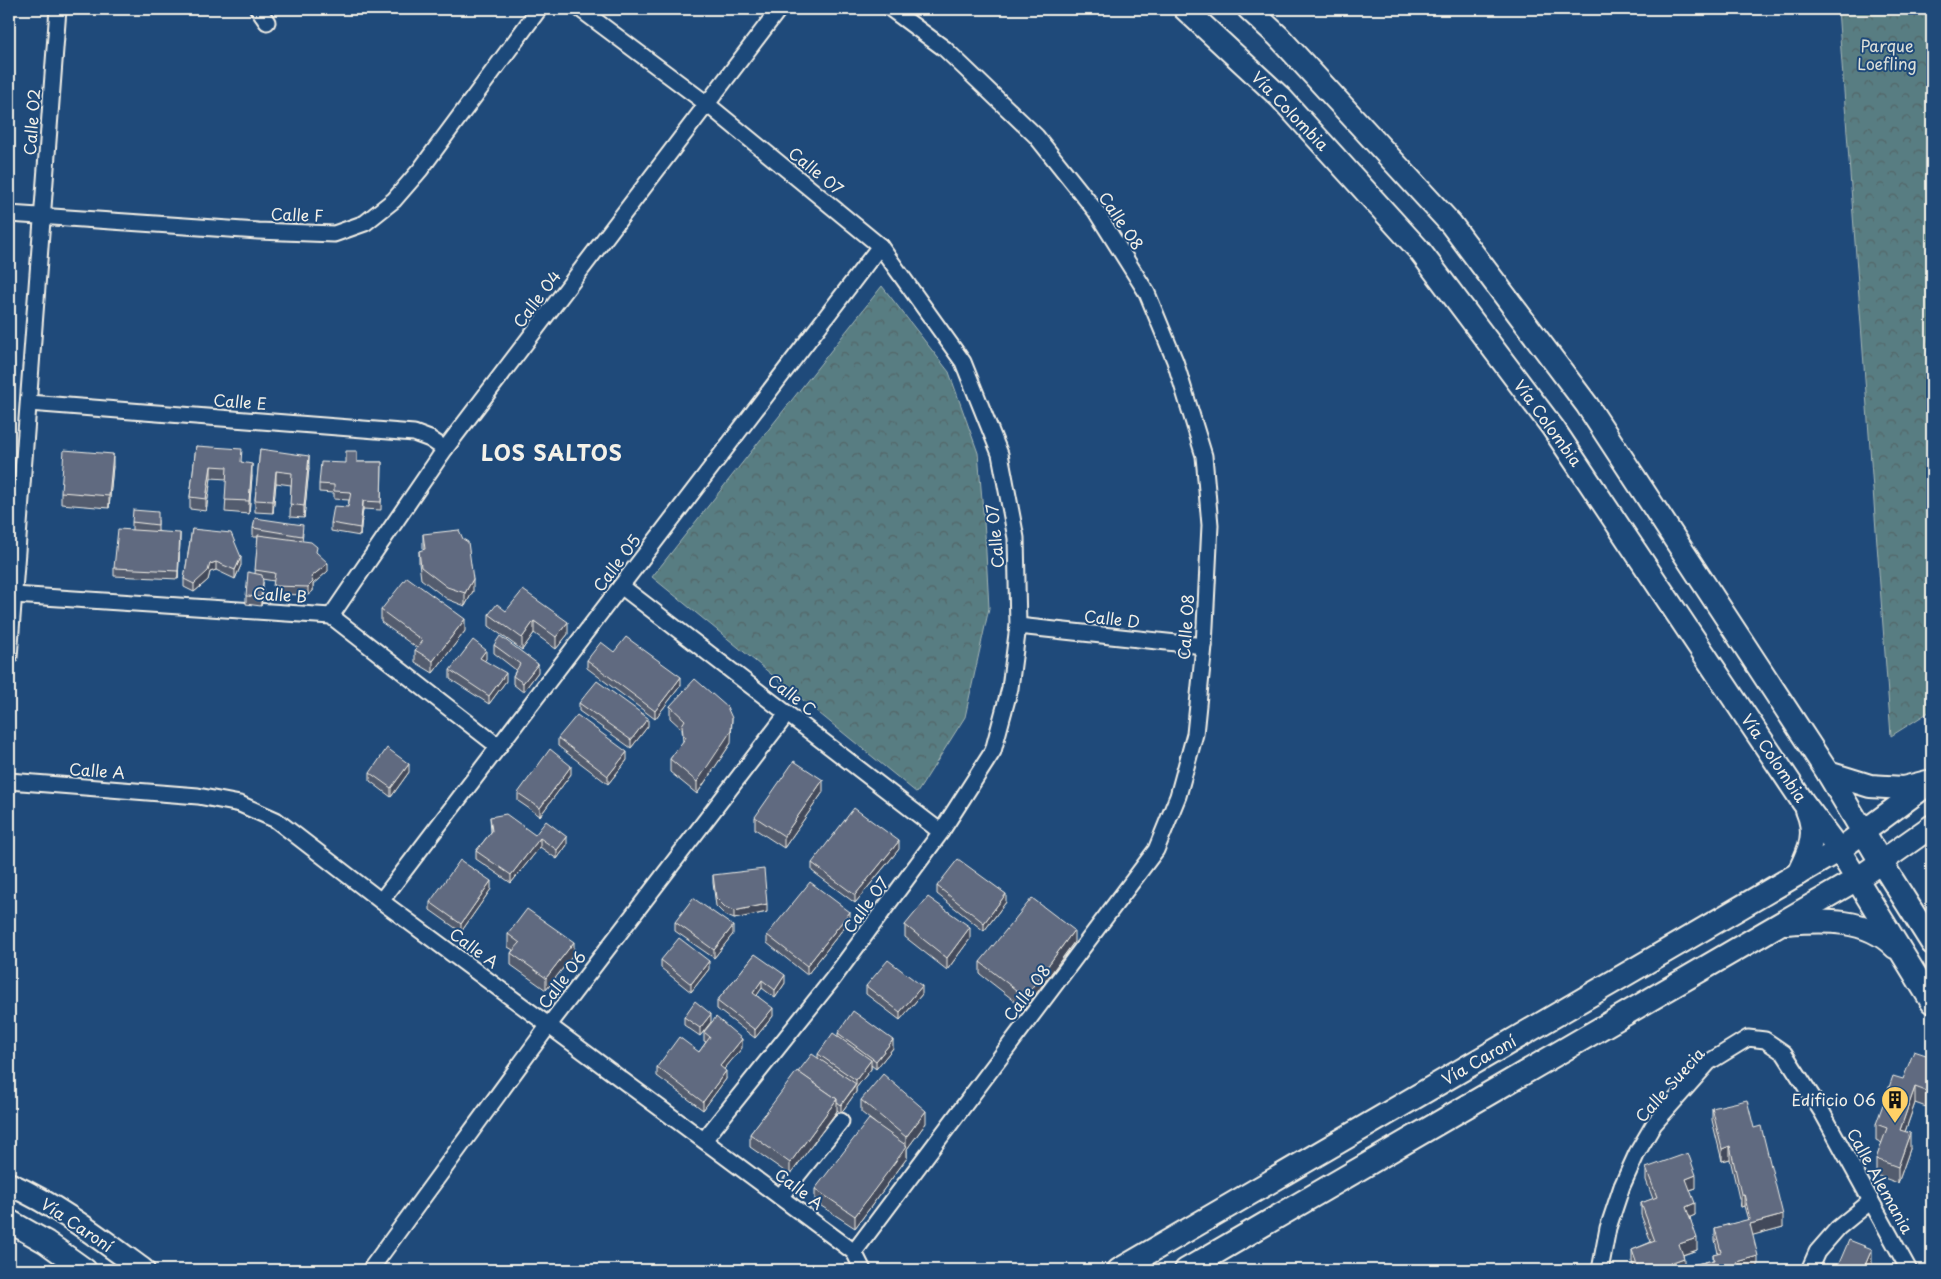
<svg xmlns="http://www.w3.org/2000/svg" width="1941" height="1279" font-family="'Playpen Sans',sans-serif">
  <defs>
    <pattern id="forest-crowns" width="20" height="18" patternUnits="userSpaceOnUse" patternTransform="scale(1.25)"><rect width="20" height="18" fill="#597d82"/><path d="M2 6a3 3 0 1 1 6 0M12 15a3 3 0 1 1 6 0" fill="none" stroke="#526567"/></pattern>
  </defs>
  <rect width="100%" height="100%" fill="#1f4a7a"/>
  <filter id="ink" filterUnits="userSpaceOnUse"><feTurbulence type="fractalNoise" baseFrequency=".02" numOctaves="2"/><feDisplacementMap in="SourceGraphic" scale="10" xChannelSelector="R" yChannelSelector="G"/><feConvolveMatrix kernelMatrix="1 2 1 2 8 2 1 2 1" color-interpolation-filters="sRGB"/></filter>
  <g filter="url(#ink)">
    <g fill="url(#forest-crowns)" stroke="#a6b7b5">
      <polygon points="1838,9 1932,9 1932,710 1891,736"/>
      <polygon points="882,286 949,372 978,453 985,534 989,608 965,717 917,793 652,577"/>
    </g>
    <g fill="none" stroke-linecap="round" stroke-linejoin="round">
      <defs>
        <g id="street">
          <polyline points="258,9 267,22"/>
          <polyline points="580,9 707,104 880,246 963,362 1000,454 1016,538 1018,626 1010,688 993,751 941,832 832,980 704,1140"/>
          <polyline points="9,214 258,231 334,234 365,223 394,200 420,170 539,9"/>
          <polyline points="29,403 414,433 430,439 445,449"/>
          <polyline points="621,586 941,832"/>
          <polyline points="14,595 331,616 499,747"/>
          <polyline points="331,616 445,449 779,9"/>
          <polyline points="1018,626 1204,646"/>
          <polyline points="9,657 58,9"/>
          <polyline points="9,781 198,796 240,804 276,820 381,901 854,1252 863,1270"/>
          <polyline points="381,901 880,246"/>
          <polyline points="780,1197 841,1121"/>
          <polyline points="854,1252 1156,850 1178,796 1195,734 1204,646 1210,525 1204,456 1175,361 1147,293 1095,210 1036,136 945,49 891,9"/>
          <polyline points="370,1270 549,1025 787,714"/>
          <polyline points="1600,1270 1608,1228 1622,1186 1637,1153 1654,1124 1709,1062 1748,1038 1765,1040 1784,1053 1822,1112 1909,1270"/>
          <polyline points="1809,1270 1817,1252 1838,1228 1871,1201"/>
        </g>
        <g id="secondary">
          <polyline points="1185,9 1281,98 1419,250 1553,428 1803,802 1839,850 1932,1002"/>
          <polyline points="1249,9 1278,36 1451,224 1587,405 1828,773 1881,862 1932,943"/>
          <polyline points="1828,773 1870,786 1903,788 1927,782"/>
          <path d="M 1798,874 C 1809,851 1818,835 1807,810"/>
          <path d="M 1786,923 C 1824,920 1867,918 1895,947"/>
          <path d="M 9,1184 C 57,1205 101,1239 143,1270"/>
          <polyline points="9,1221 46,1242 85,1270"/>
          <polyline points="1119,1270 1839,850 1932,781"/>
          <polyline points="1186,1270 1857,879 1932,826"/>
        </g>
      </defs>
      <use href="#street" stroke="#f4f1e8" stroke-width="19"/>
      <use href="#secondary" stroke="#f4f1e8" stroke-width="26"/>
      <use href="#street" stroke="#1f4a7a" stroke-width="15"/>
      <use href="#secondary" stroke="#1f4a7a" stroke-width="22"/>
    </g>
    <g fill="#535b6e" stroke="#f4f1e8">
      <polygon points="196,446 242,462 252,476 249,514 225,512 227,479 211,478 206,511 190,509 190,497"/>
      <polygon points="260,449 309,468 304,518 290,517 291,485 276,483 273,513 255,512 255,500"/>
      <polygon points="357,462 382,462 381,510 363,509 360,536 331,531 331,523 348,507 349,500 334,499 334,493 319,492 319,484"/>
      <polygon points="113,466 109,508 61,504 61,492"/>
      <polygon points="158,520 158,531 180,541 178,579 114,576 114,568 132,530 132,522"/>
      <polygon points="253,528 303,533 302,541 317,553 328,571 313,584 313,591 308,595 273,594 274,581 262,579 263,591 261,606 246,604 246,596 255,574 258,537 253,537"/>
      <polygon points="192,529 241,565 235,579 216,570 210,572 208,580 194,592 184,587 184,579"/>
      <polygon points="423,534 473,591 465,606 447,599 421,579 419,563 419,551 423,550"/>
      <polygon points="381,610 465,631 433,673 415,662 415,650 417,648 381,622"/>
      <polygon points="506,611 568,634 556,649 534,633 522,650 489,626 489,614"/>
      <polygon points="494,645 538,672 523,692 513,684 513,676 516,670 494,653"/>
      <polygon points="614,652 681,685 655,719 587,668 587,660"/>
      <polygon points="486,659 484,660 506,681 489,704 450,679 450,670"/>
      <polygon points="579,703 648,726 631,748 579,711"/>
      <polygon points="670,706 731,743 697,794 670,772 670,759 683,742 682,729 670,718"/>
      <polygon points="558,738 627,760 608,784 558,746"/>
      <polygon points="409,772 391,797 370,781 370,773"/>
      <polygon points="571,774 540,816 518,801 518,793"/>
      <polygon points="823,792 784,848 755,829 755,817"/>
      <polygon points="490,817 535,835 567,845 557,859 540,847 511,883 476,859 476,851 491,832"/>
      <polygon points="899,849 855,903 812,871 812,863"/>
      <polygon points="713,875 767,912 734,919 725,915 716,906 713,883"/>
      <polygon points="937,886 1006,902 984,931 937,894"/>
      <polygon points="491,889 461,932 430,910 430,902"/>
      <polygon points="850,920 807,975 767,943 767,935"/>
      <polygon points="675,922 733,934 714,958 675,931"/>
      <polygon points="905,925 970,939 947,970 905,937"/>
      <polygon points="508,934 574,954 546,990 511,965 511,953 513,950 508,947"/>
      <polygon points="1074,942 1025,1009 980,974 980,962"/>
      <polygon points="755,954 785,983 775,998 762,988 757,995 773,1016 755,1038 717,1009 717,1001"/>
      <polygon points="661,960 709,969 691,992 661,968"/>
      <polygon points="866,986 922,994 900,1020 866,994"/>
      <polygon points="684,1017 711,1022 700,1036 684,1025"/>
      <polygon points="704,1032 742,1048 724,1069 726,1079 703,1110 657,1076 657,1067 699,1052 706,1042 704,1041"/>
      <polygon points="838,1033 893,1048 876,1069 871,1065 871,1069 856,1088 856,1092 841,1113 837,1110 837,1111 790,1175 750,1147 750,1134 798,1072 818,1058 818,1054 838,1037"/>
      <polygon points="1932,1057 1932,1089 1926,1107 1915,1103 1905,1132 1910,1149 1898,1183 1876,1175 1876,1159 1882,1143 1876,1140 1876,1124 1903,1079"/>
      <polygon points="861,1100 926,1123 907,1149 907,1158 855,1228 815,1202 815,1189 876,1124 861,1112"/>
      <polygon points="1712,1108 1754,1128 1783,1227 1752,1235 1758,1268 1750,1270 1684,1270 1684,1267 1713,1260 1713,1254 1718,1253 1715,1240 1715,1228 1748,1220 1744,1206 1741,1207 1730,1159 1722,1161 1712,1120"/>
      <polygon points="1646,1168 1696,1188 1690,1190 1695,1215 1690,1217 1697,1250 1683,1255 1684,1270 1635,1270 1632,1262 1632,1250 1651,1242 1641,1215 1641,1203 1653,1199 1646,1180"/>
    </g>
    <g fill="#434a5a" stroke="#f4f1e8">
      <polygon points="113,454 113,466 109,508 109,496"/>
      <polygon points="309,456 309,468 304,518 304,506"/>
      <polygon points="252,464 252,476 249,514 249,501"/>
      <polygon points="211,466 211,478 206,511 206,499"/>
      <polygon points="276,471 276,483 273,513 273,501"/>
      <polygon points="363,501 363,509 360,536 360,528"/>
      <polygon points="180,533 180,541 178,579 178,571"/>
      <polygon points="241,557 241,565 235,579 235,570"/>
      <polygon points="216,562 216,570 210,572 208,580 194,592 194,584 210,564"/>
      <polygon points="328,563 328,571 313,584 313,591 308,595 308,587 311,577"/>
      <polygon points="473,579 473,591 465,606 465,593"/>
      <polygon points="263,582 263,591 261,606 261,597"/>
      <polygon points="465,619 465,631 433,673 433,661"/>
      <polygon points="534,621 534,633 522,650 522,638"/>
      <polygon points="568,622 568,634 556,649 556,637"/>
      <polygon points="486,650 486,659 480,666 480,658"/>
      <polygon points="538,664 538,672 523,692 523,683"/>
      <polygon points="506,673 506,681 489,704 489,696"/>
      <polygon points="681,677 681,685 655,719 655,711"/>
      <polygon points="648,718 648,726 631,748 631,740"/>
      <polygon points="732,718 731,743 697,794 697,782"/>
      <polygon points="627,752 627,760 608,784 608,776"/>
      <polygon points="409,764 409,772 391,797 391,788"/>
      <polygon points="571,766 571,774 540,816 540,808"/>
      <polygon points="823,780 823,792 784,848 784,836"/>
      <polygon points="567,837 567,845 557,859 557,850"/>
      <polygon points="540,838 540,847 511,883 511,875"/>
      <polygon points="899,841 899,849 855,903 855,895"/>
      <polygon points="491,881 491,889 461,932 461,924"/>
      <polygon points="1006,894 1006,902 984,931 984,923"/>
      <polygon points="767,904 767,912 734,919 734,911"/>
      <polygon points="850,912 850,920 807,975 807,966"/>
      <polygon points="733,926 733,934 714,958 714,950"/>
      <polygon points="970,927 970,939 947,970 947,958"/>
      <polygon points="1074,930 1074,942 1025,1009 1025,997"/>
      <polygon points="574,942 574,954 546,990 546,978"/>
      <polygon points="709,961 709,969 691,992 691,984"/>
      <polygon points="785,975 785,983 775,998 775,990"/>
      <polygon points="762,980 762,988 753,1001 753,993"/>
      <polygon points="922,986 922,994 900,1020 900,1012"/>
      <polygon points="773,1008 773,1016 755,1038 755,1030"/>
      <polygon points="711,1014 711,1022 700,1036 700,1028"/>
      <polygon points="742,1039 742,1048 720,1074 720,1066"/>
      <polygon points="893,1040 893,1048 876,1069 876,1061"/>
      <polygon points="871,1060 871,1069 856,1088 856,1092 841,1113 841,1105 856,1085 856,1080"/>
      <polygon points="726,1071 726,1079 703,1110 703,1102"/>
      <polygon points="1932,1074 1932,1089 1926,1107 1926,1091"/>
      <polygon points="1915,1087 1915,1103 1900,1146 1900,1130"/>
      <polygon points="837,1099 837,1111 790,1175 790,1163"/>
      <polygon points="926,1111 926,1123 907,1149 907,1158 855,1228 855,1216 906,1146 906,1137"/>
      <polygon points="1910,1133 1910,1149 1898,1183 1898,1167"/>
      <polygon points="1730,1146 1730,1159 1722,1161 1722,1149"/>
      <polygon points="1696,1175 1696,1188 1686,1191 1686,1179"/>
      <polygon points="1741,1194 1744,1194 1744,1206 1741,1207"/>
      <polygon points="1695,1203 1695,1215 1686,1219 1686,1207"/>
      <polygon points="1783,1215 1783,1227 1750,1236 1750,1224"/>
      <polygon points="1697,1238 1697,1250 1679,1256 1679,1244"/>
      <polygon points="1872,1249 1872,1265 1870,1270 1863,1270"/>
      <polygon points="1758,1256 1758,1268 1750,1270 1736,1270 1736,1262"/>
      <polygon points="1684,1258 1684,1270 1670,1270 1670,1263"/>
    </g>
    <g fill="#606a80" stroke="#f4f1e8">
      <polygon points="196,446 242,449 241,462 252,464 249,501 225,500 227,467 211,466 206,499 190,497"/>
      <polygon points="260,449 309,456 304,506 290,504 292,473 276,471 273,501 255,500"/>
      <polygon points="64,450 113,454 109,496 61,492"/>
      <polygon points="346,451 357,451 357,462 382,462 381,502 363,501 360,528 331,523 334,506 348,507 351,492 334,491 334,485 319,484 321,462 346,463"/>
      <polygon points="133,510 158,512 158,525 132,522"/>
      <polygon points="255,518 303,525 302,536 253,528"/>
      <polygon points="118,529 180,533 178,571 114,568"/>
      <polygon points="192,529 231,533 241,557 235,570 216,562 210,564 208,571 194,584 184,579"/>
      <polygon points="459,530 463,539 468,542 473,579 465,593 447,587 421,567 419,551 425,549 423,534"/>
      <polygon points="258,535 311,542 317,547 316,552 328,563 311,577 313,582 308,587 273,586 275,573 255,570"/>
      <polygon points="248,572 262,575 263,582 261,597 246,596"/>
      <polygon points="407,577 465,619 433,661 415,650 423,641 381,610"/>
      <polygon points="523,590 568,622 556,637 534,621 522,638 489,614 497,604 506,611"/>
      <polygon points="500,636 538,664 523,683 513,676 520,664 494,645"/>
      <polygon points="626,637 681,677 655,711 587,660 601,642 614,652"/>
      <polygon points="473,640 486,650 480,658 506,673 489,696 450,670"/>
      <polygon points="695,679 727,707 732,718 731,731 697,782 670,759 686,737 683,735 682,725 685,720 670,706"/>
      <polygon points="597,681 648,718 631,740 579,703"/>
      <polygon points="577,715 627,752 608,776 558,738"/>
      <polygon points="387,748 409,764 391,788 370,773"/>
      <polygon points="550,749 571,766 540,808 518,793"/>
      <polygon points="794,761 823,780 784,836 755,817"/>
      <polygon points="854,808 899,841 855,895 812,863"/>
      <polygon points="506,814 535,835 546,821 567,837 557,850 540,838 511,875 476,851 492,831 490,817"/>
      <polygon points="958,859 1006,894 984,923 937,886"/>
      <polygon points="460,860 491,881 461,924 430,902"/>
      <polygon points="764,869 767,904 734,911 725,907 716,898 713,875"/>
      <polygon points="810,882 850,912 807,966 767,935"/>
      <polygon points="928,897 970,927 947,958 905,925"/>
      <polygon points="693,898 733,926 714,950 675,922"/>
      <polygon points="1032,898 1074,930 1025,997 980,962"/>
      <polygon points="527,909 574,942 546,978 511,953 520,943 508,934"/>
      <polygon points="679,938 709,961 691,984 661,960"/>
      <polygon points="755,954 785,975 775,990 762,980 753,993 773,1008 755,1030 717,1001"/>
      <polygon points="888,960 922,986 900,1012 866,986"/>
      <polygon points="695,1001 711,1014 700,1028 684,1017"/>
      <polygon points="853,1011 893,1040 876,1061 838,1033"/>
      <polygon points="716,1017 742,1039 720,1066 726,1071 703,1102 657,1067 679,1037 699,1052 710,1037 704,1032"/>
      <polygon points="833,1033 871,1060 856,1080 818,1054"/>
      <polygon points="1914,1051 1932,1057 1932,1074 1926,1091 1915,1087 1900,1130 1910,1133 1898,1167 1876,1159 1887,1128 1876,1124 1893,1076 1903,1079"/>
      <polygon points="812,1054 856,1084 841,1105 837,1102 837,1099 798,1072"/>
      <polygon points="797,1071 837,1099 790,1163 750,1134"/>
      <polygon points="883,1074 926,1111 906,1137 861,1100"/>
      <polygon points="1747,1100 1754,1128 1761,1126 1783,1215 1750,1224 1758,1256 1736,1262 1738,1270 1685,1270 1684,1267 1714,1260 1713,1254 1721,1252 1715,1228 1750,1219 1744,1194 1741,1194 1730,1146 1722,1149 1712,1108"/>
      <polygon points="869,1119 907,1146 855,1216 815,1189"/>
      <polygon points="1688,1153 1696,1175 1686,1179 1695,1203 1686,1207 1697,1238 1679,1244 1684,1258 1670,1263 1672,1270 1638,1270 1639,1270 1632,1250 1655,1241 1641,1203 1657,1197 1646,1168"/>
      <polygon points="1849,1240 1872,1249 1863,1270 1823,1270 1826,1264 1837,1268"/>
    </g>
  </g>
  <defs>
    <symbol id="building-pin" viewBox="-11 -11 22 30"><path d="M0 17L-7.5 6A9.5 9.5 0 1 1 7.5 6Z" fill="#ffd166" stroke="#1f4a7a"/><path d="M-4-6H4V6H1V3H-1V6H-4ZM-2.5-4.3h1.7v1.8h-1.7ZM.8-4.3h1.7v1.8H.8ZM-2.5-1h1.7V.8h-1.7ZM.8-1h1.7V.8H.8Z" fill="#111"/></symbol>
  </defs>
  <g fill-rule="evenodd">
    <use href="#building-pin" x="1879" y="1084" width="32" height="43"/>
  </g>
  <g text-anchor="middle" stroke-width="4" stroke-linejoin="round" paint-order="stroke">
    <g font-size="16" fill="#dde0d9" stroke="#1f4a7a">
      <text x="1887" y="52">Parque<tspan x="1887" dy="18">Loefling</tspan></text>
    </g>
    <g font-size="16" fill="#f4f1e8" stroke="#1f4a7a">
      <text transform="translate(1290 111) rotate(46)" y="6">Vía Colombia</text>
      <text transform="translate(32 122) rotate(-86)" y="6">Calle 02</text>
      <text transform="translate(816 171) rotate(39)" y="6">Calle 07</text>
      <text transform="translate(297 215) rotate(2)" y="6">Calle F</text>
      <text transform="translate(1121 221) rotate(56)" y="6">Calle 08</text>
      <text transform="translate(537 299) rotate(-53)" y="6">Calle 04</text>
      <text transform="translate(240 402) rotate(4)" y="6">Calle E</text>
      <text transform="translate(1548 423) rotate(54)" y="6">Vía Colombia</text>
      <text transform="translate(995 536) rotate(-96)" y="6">Calle 07</text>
      <text transform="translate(617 563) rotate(-53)" y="6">Calle 05</text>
      <text transform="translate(280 595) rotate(4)" y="6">Calle B</text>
      <text transform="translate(1112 619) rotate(6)" y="6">Calle D</text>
      <text transform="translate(1186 627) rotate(-86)" y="6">Calle 08</text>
      <text transform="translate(792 695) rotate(38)" y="6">Calle C</text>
      <text transform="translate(1774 758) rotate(56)" y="6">Vía Colombia</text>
      <text transform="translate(97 771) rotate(4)" y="6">Calle A</text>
      <text transform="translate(866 905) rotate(-54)" y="6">Calle 07</text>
      <text transform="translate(474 948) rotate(36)" y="6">Calle A</text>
      <text transform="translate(562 980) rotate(-53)" y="6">Calle 06</text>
      <text transform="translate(1027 993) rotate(-53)" y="6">Calle 08</text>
      <text transform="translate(1479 1060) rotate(-30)" y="6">Vía Caroní</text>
      <text transform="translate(1670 1085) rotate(-48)" y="6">Calle Suecia</text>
      <text transform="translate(1880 1181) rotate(61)" y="6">Calle Alemania</text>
      <text transform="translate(799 1189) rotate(37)" y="6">Calle A</text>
      <text transform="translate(77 1225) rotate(34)" y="6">Vía Caroní</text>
    </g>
    <g font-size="16" fill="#f4f1e8" stroke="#1f4a7a" text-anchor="end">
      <text x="1876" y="1106">Edificio 06</text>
    </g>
    <g font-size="21" font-weight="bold" letter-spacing="1" fill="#f4f1e8" stroke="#1f4a7a">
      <text x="552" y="461">LOS SALTOS</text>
    </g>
  </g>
  <rect width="1941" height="1279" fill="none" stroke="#1f4a7a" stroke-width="30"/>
  <rect x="15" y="15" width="1911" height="1249" fill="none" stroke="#f4f1e8" stroke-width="2" filter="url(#ink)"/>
</svg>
